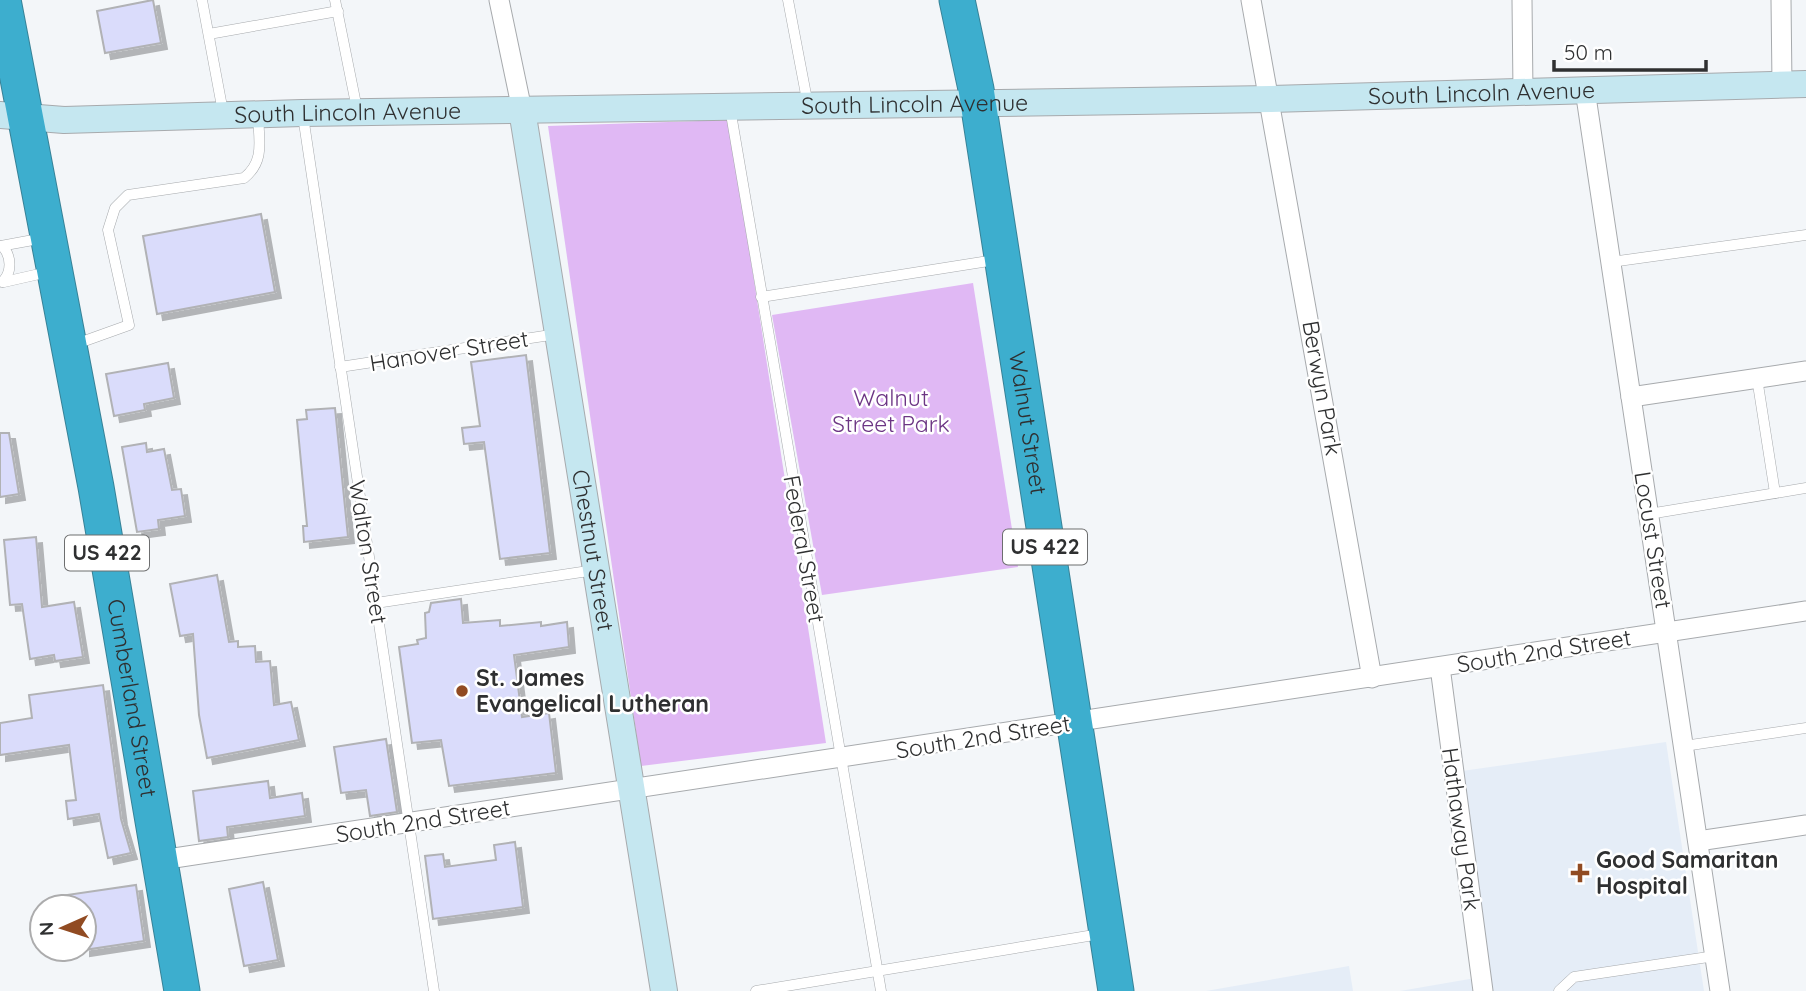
<svg xmlns="http://www.w3.org/2000/svg" width="1806" height="991" font-family="Quicksand,sans-serif">
  <defs>
    <filter id="shadow"><feDropShadow dx="6" dy="6" stdDeviation="0" flood-color="#0004"/></filter>
  </defs>
  <rect width="100%" height="100%" fill="#f3f6f9"/>
  <g fill="#e5edf7">
    <polygon points="1666,742 1704,991 1400,991 1487,976 1462,771"/>
    <polygon points="1349,966 1353,991 1206,991"/>
  </g>
  <g fill="#e0b8f4">
    <polygon points="729,120 826,743 641,766 548,126"/>
    <polygon points="973,283 1018,567 822,595 772,315"/>
  </g>
  <g fill="#dadcfb" stroke="#b1b2b5" stroke-width="2" filter="url(#shadow)">
    <polygon points="153,0 161,43 105,53 97,11"/>
    <polygon points="261,214 275,292 157,314 143,236"/>
    <polygon points="526,355 550,553 500,559 484,442 464,444 462,428 480,426 471,362"/>
    <polygon points="168,363 174,398 144,404 145,410 114,416 106,374"/>
    <polygon points="335,408 348,537 304,542 303,526 307,526 297,420 307,419 306,410"/>
    <polygon points="0,433 9,433 19,494 0,497"/>
    <polygon points="146,443 147,452 164,449 172,490 181,489 185,516 158,520 159,529 137,532 122,447"/>
    <polygon points="36,537 42,607 74,602 83,657 55,661 54,655 30,659 22,604 10,605 4,540"/>
    <polygon points="217,575 229,642 238,641 238,647 255,646 256,662 270,661 274,705 291,702 299,740 207,758 199,715 193,634 180,636 170,584"/>
    <polygon points="461,599 463,623 500,620 500,626 541,622 541,626 567,622 569,647 514,655 522,717 549,713 556,773 449,786 441,740 412,743 399,647 418,644 417,640 426,638 425,613 429,612 431,603"/>
    <polygon points="103,685 121,819 131,853 108,858 99,814 68,819 66,801 76,800 69,745 0,755 0,723 32,718 29,695"/>
    <polygon points="386,739 397,812 370,816 366,790 341,793 334,747"/>
    <polygon points="268,781 270,798 302,793 305,816 227,827 228,837 199,841 193,791"/>
    <polygon points="515,842 523,907 433,919 425,856 443,854 445,867 496,860 494,845"/>
    <polygon points="263,882 278,960 244,966 229,889"/>
    <polygon points="136,885 144,941 84,950 84,907 53,907 53,897"/>
  </g>
  <g fill="none" stroke-linecap="round" stroke-linejoin="round">
    <defs>
      <g id="lane">
        <polyline points="202,0 223,112"/>
        <polyline points="335,0 357,109"/>
        <polyline points="788,0 808,105"/>
        <polyline points="209,34 338,11"/>
        <polyline points="730,108 881,991"/>
        <polyline points="303,116 434,991"/>
        <polyline points="0,246 44,238"/>
        <polyline points="1611,262 1806,235"/>
        <path d="M 2,282 C 12,273 12,256 2,246"/>
        <polyline points="4,282 48,272"/>
        <polyline points="761,297 995,260"/>
        <path d="M 76,344 L 129,325 L 108,230 L 115,208 L 128,195 L 244,178 C 265,161 259,141 258,116"/>
        <polyline points="340,367 557,334"/>
        <polyline points="1757,378 1775,493"/>
        <polyline points="1649,514 1806,488"/>
        <polyline points="376,603 595,570"/>
        <polyline points="1684,746 1806,728"/>
        <polyline points="756,991 1100,934"/>
        <polyline points="1559,991 1574,977 1715,956"/>
      </g>
      <g id="street">
        <polyline points="499,0 522,110"/>
        <polyline points="1251,0 1372,678"/>
        <polyline points="1522,0 1523,92"/>
        <polyline points="1781,0 1782,84"/>
        <polyline points="1585,90 1720,991"/>
        <polyline points="1631,397 1806,371"/>
        <polyline points="1440,667 1483,991"/>
        <polyline points="1698,841 1806,825"/>
        <polyline points="161,860 1806,611"/>
      </g>
      <g id="secondary">
        <path id="s1" d="M 522,110 L 664,991"/>
        <path id="s2" d="M 0,115 L 64,120 L 302,113 L 1271,99 L 1806,84"/>
      </g>
      <g id="highway">
        <path id="s3" d="M 3,0 L 96,487 L 182,991"/>
        <path id="s4" d="M 957,0 L 976,89 L 1116,991"/>
      </g>
    </defs>
    <use href="#lane" stroke="#a7aaad" stroke-width="11"/>
    <use href="#street" stroke="#a7aaad" stroke-width="21"/>
    <use href="#secondary" stroke="#a7aaad" stroke-width="28"/>
    <use href="#highway" stroke="#388297" stroke-width="37"/>
    <use href="#lane" stroke="#fff" stroke-width="10"/>
    <use href="#street" stroke="#fff" stroke-width="19"/>
    <use href="#secondary" stroke="#c5e7f0" stroke-width="26"/>
    <use href="#highway" stroke="#3daece" stroke-width="35"/>
  </g>
  <g fill="#914b22" stroke="#fff" stroke-width="2.5">
    <circle cx="462" cy="691" r="7"/>
    <path d="M1576.5 862.5h7v7h7v7h-7v7h-7v-7h-7v-7h7z"/>
  </g>
  <g text-anchor="middle" stroke-width="5" stroke-linejoin="round" paint-order="stroke">
    <g fill="#fff" stroke="#6d6e6f" stroke-width="2">
      <rect x="1003" y="529.5" width="84" height="35" rx="5"/>
      <rect x="65" y="535.5" width="84" height="35" rx="5"/>
    </g>
    <g font-size="21" font-weight="bold" fill="#2f3031">
      <text x="1045" y="554">US 422</text>
      <text x="107" y="560">US 422</text>
    </g>
    <g font-size="23" fill="#2f3031" stroke="#fff">
      <text dy="8" stroke="none"><textPath href="#s2" startOffset="1482">South Lincoln Avenue</textPath></text>
      <text dy="8" stroke="none"><textPath href="#s2" startOffset="915">South Lincoln Avenue</textPath></text>
      <text dy="8" stroke="none"><textPath href="#s2" startOffset="348">South Lincoln Avenue</textPath></text>
      <text transform="translate(449 351) rotate(-9)" y="8">Hanover Street</text>
      <text transform="translate(1322 388) rotate(80)" y="8">Berwyn Park</text>
      <text dy="8" stroke="none"><textPath href="#s4" startOffset="429">Walnut Street</textPath></text>
      <text transform="translate(1653 540) rotate(81)" y="8">Locust Street</text>
      <text transform="translate(804 549) rotate(80)" y="8">Federal Street</text>
      <text dy="8" stroke="none"><textPath href="#s1" startOffset="446">Chestnut Street</textPath></text>
      <text transform="translate(368 552) rotate(81)" y="8">Walton Street</text>
      <text transform="translate(1544 651) rotate(-9)" y="8">South 2nd Street</text>
      <text dy="8" stroke="none"><textPath href="#s3" startOffset="710">Cumberland Street</textPath></text>
      <text transform="translate(983 737) rotate(-9)" y="8">South 2nd Street</text>
      <text transform="translate(423 821) rotate(-9)" y="8">South 2nd Street</text>
      <text transform="translate(1461 829) rotate(82)" y="8">Hathaway Park</text>
    </g>
    <g font-size="23" fill="#6c3584" stroke="#fff">
      <text x="891" y="406">Walnut<tspan x="891" dy="26">Street Park</tspan></text>
    </g>
    <g font-size="23" font-weight="bold" fill="#2f3031" stroke="#fff" text-anchor="start">
      <text x="476" y="686">St. James<tspan x="476" dy="26">Evangelical Lutheran</tspan></text>
      <text x="1596" y="868">Good Samaritan<tspan x="1596" dy="26">Hospital</tspan></text>
    </g>
  </g>
  <g transform="translate(63 928) rotate(267)"><circle r="33" fill="#ffffff" stroke="#acacad" stroke-width="2"/>
  <path d="M0-5L12 26L0 18L-12 26Z" fill="#914b22"/>
  <text y="-10" font-size="19" font-weight="bold" text-anchor="middle" fill="#2f3031">N</text>
  </g>
  <path d="M1554 60v10h152v-10" fill="none" stroke="#2f3031" stroke-width="3.5"/>
  <text x="1564" y="60" font-size="21" fill="#2f3031" stroke="#ffffff" stroke-width="5" paint-order="stroke">50 m</text>
</svg>
